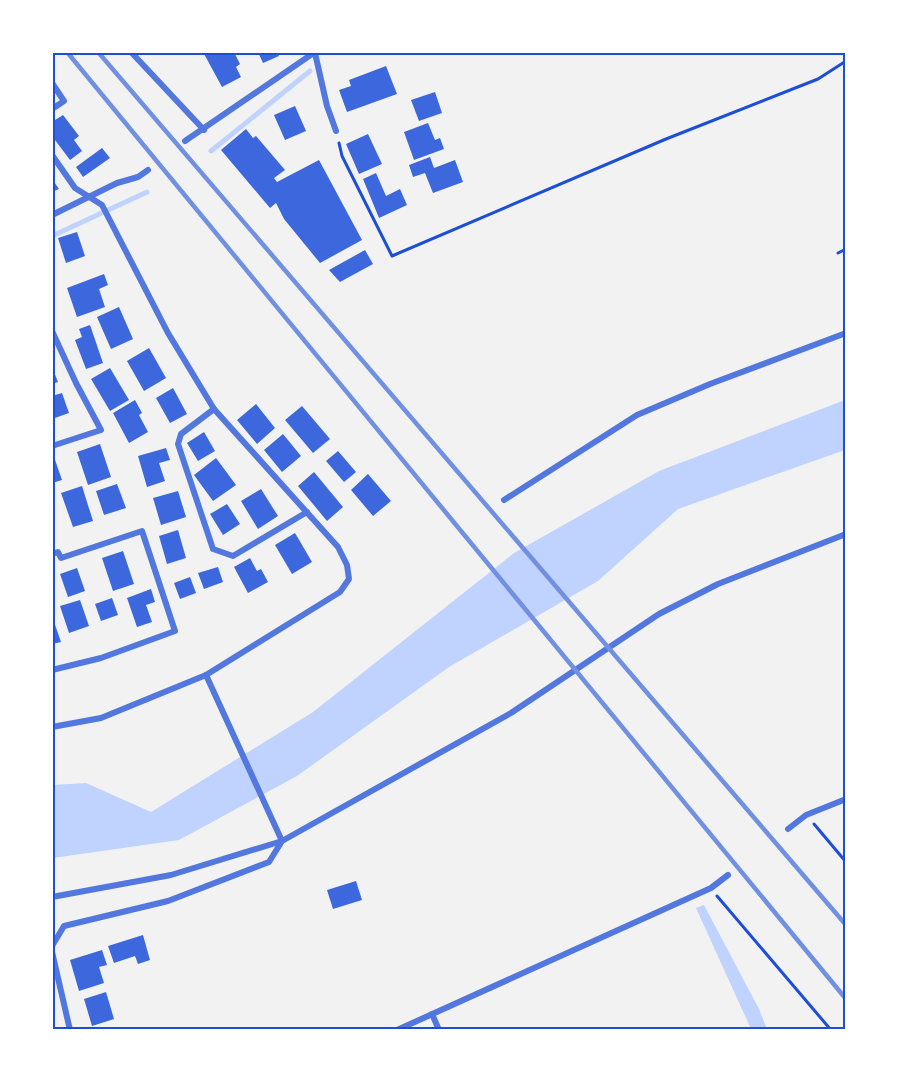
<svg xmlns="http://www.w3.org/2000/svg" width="898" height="1082" font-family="'Archivo Narrow',sans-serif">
  <rect width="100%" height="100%" fill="#f2f2f2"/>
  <g fill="#bfd3fe">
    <polygon points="845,400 845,450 678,509 598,581 449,667 297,776 179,840 53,858 52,785 86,783 151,812 313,712 514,553 659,471"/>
    <polygon points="704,905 759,1009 767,1029 751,1029 696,908"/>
  </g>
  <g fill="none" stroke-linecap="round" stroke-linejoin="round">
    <g stroke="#bfd3fe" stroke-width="5">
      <polyline points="211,151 310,71"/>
      <polyline points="52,236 147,192"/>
    </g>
  </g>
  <g fill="#3d67dc">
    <polygon points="203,52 234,52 240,64 236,67 241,77 222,87"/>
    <polygon points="258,52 277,52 279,56 263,63"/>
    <polygon points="386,66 397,94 347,112 339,90 351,86 349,80"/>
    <polygon points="435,92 442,113 419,121 411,100"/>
    <polygon points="295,106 306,131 285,140 274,115"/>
    <polygon points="63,115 79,136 74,140 82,151 70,160 52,136 52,122"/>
    <polygon points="428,123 435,140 440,138 444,149 414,160 404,132"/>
    <polygon points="246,129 253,138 256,136 285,170 274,178 277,182 319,160 362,240 320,263 284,219 276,203 270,208 221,150"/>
    <polygon points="368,134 382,164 359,174 346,144"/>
    <polygon points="102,148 110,158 83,177 76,167"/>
    <polygon points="430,157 434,168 455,160 463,182 433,193 425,173 413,177 409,165"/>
    <polygon points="376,173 386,196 400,189 407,205 379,218 363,179"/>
    <polygon points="52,179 59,189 52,192"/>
    <polygon points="77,232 85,256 66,263 58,238"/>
    <polygon points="365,250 373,264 340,282 329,270"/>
    <polygon points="104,274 108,285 99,289 105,307 77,317 67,288"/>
    <polygon points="119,307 133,339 111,349 97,317"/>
    <polygon points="90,325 103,363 86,369 75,340 82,337 79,329"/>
    <polygon points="149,348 166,378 144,391 127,361"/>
    <polygon points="52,367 58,382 52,384"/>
    <polygon points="110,368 129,400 110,411 91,379"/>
    <polygon points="173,388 187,414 170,423 156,398"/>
    <polygon points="62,393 69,413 52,419 52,396"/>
    <polygon points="135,400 142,413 139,415 148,432 129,443 113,413"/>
    <polygon points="256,404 275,428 257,444 237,420"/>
    <polygon points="302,406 330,439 313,453 285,420"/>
    <polygon points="204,432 215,451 198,461 187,443"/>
    <polygon points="283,434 301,456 282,472 264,450"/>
    <polygon points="100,444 111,477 88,485 77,452"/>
    <polygon points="166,448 170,460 159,463 165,481 147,487 138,456"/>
    <polygon points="338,451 356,472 344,482 326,461"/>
    <polygon points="52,457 54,457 62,480 52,483"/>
    <polygon points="216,458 236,485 213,501 194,475"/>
    <polygon points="314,472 343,507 327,521 298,486"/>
    <polygon points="368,474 391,501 373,516 351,490"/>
    <polygon points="117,484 126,508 104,515 96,491"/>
    <polygon points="82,486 93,521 73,527 61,493"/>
    <polygon points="261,489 278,516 258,529 241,501"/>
    <polygon points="178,491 186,517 161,525 153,498"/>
    <polygon points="227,504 240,524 223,535 210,514"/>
    <polygon points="178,530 186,558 167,564 159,536"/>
    <polygon points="295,533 312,562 292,574 275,545"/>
    <polygon points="123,551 134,584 113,591 102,558"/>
    <polygon points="250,558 257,571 261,569 268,582 248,593 234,567"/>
    <polygon points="218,567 223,582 204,589 198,573"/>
    <polygon points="77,568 85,591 68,597 60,574"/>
    <polygon points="190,577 196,593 180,599 174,583"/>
    <polygon points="151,589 155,602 146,605 152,622 137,627 127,598"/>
    <polygon points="112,598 118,615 101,621 95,604"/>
    <polygon points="80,600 89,626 69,633 60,606"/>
    <polygon points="52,616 61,642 52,644"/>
    <polygon points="356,881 362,900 333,909 327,890"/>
    <polygon points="143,935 150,960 138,964 135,956 114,963 108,946"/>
    <polygon points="102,950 107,965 99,967 104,983 79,991 70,960"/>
    <polygon points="106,992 114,1019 92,1026 84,999"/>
  </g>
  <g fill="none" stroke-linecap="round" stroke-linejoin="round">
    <g stroke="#1d4ed8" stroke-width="3">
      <polyline points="339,143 342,156 392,256 666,139 818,79 846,61"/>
      <polyline points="838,253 846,249"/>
      <polyline points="814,824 846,862"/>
      <polyline points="717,896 831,1030"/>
    </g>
    <g stroke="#5277de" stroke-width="6">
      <polyline points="131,52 204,130"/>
      <polyline points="315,53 327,106 336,131"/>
      <polyline points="52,83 64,101 52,109"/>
      <polyline points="185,141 315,52"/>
      <polyline points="52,155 75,188 102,205 168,333 214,409 338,547 347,565 349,579 340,592 206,675 101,718 52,727"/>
      <polyline points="52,215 117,183 138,177 148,170"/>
      <polyline points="52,331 76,383 101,430 52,446"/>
      <polyline points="214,409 181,434 178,444 213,549 233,556 307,512"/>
      <polyline points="504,500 637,415 710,384 846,333"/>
      <polyline points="52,554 58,552 61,558 142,531 175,631 101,658 52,670"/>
      <polyline points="206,675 282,841"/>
      <polyline points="788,829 806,815 846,799"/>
      <polyline points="52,897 171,875 282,841 511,713 659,614 718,584 846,534"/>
      <polyline points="52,946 64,926 168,901 269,862 282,841"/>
      <polyline points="52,952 70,1030"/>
      <polyline points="432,1014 439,1030"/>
      <polyline points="397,1030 711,888 728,875"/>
    </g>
    <g stroke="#7290e2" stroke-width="4.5">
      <path d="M 67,52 C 328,367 585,684 846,999"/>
      <polyline points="98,52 846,925"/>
    </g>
  </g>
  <rect width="898" height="1082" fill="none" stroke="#ffffff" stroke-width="108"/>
  <rect x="54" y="54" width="790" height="974" fill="none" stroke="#1d4ed8" stroke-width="2"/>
</svg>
